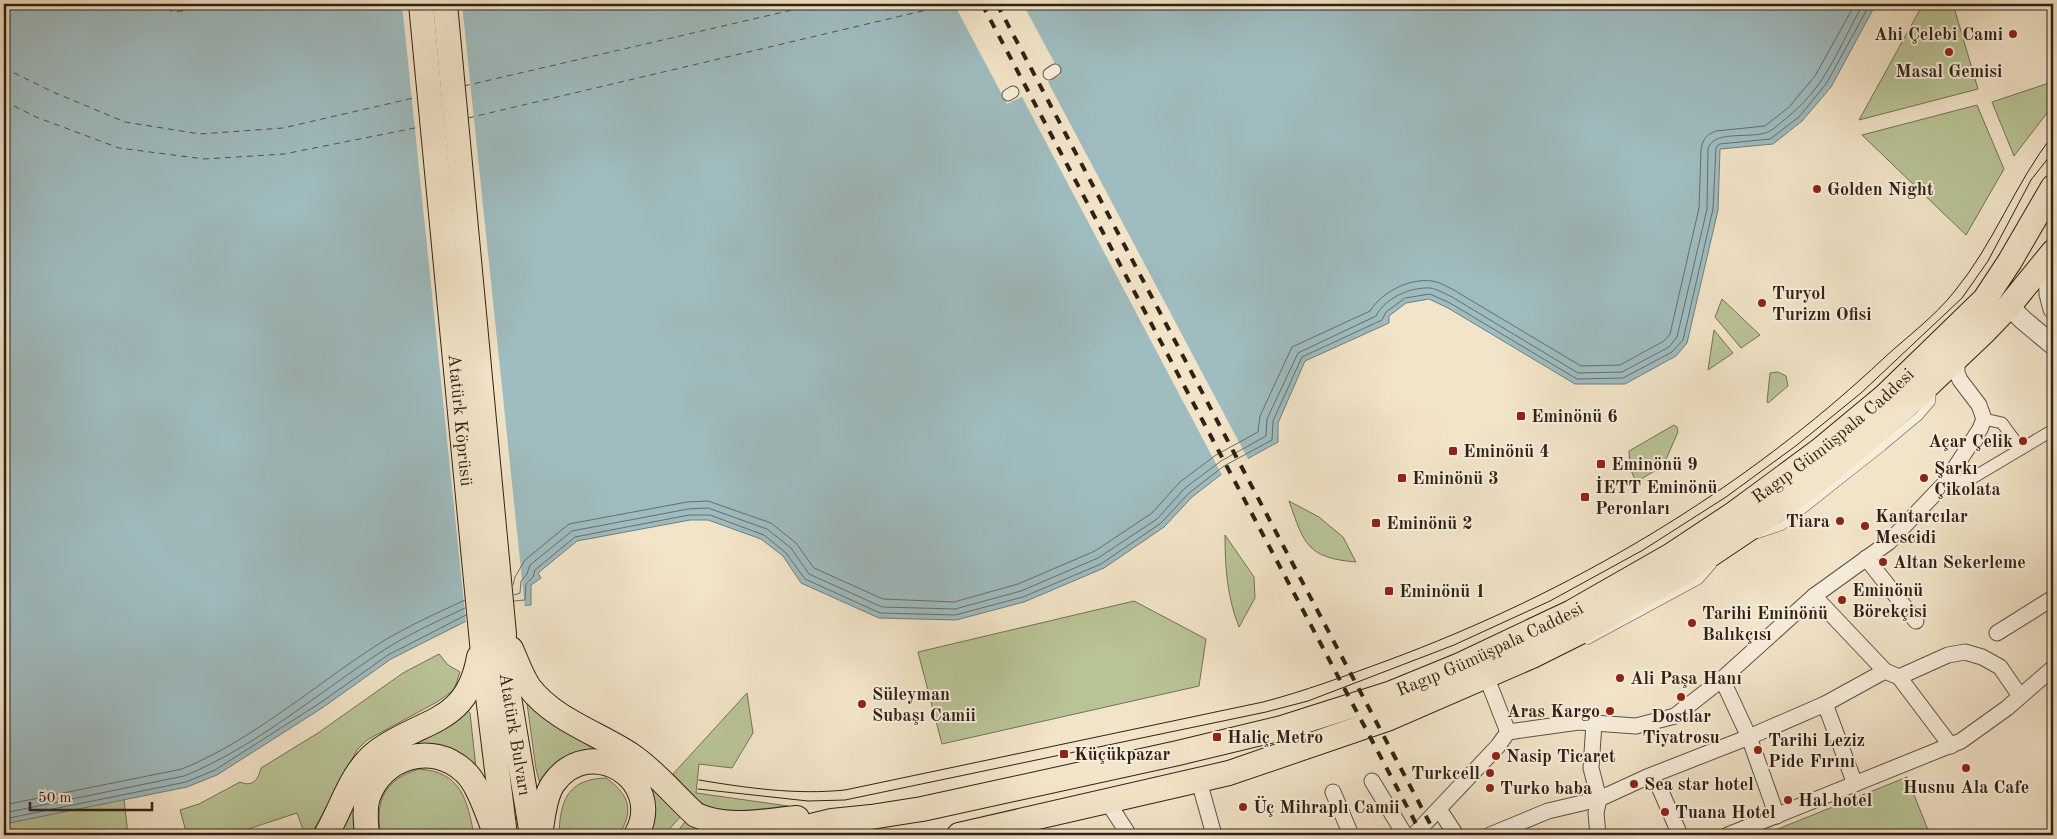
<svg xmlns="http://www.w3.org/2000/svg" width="2057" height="839" font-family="'Old Standard TT',serif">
  <rect width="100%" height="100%" fill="#f2e4c8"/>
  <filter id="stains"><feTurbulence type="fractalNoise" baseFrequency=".004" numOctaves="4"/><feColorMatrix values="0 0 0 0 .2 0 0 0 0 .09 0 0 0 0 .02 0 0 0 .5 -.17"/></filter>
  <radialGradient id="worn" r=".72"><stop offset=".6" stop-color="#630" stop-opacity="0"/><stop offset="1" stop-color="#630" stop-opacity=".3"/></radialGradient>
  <g fill="#b9c496" stroke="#747256">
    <polygon points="1923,4 1953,4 1978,89 1859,120"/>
    <polygon points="2052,82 2050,109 2014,156 1992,102"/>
    <polygon points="1977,105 2004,169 1966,235 1862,135"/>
    <polygon points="1722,299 1760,335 1741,348 1715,317"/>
    <polygon points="1714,330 1733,353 1708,370"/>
    <polygon points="1778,372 1786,376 1788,386 1768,403 1767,402 1770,373"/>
    <polygon points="1674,425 1677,427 1678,432 1663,466 1636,482 1630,468 1629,451"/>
    <path d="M 1289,501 L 1319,517 L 1343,537 L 1356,562 C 1307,558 1304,544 1289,501 Z"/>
    <path d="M 1225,535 L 1254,577 L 1255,598 L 1239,627 C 1227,597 1225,567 1225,535 Z"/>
    <polygon points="1134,601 1206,639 1199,686 942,744 918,652"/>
    <path d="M 439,654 L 448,665 L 460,672 L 454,690 L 437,702 L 367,740 L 357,750 L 311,835 L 305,835 L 297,813 L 230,835 L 187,835 L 180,810 L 199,804 L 240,782 C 252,787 258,781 261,768 L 318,733 L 403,673 Z"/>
    <path d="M 747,693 L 753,733 L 732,768 L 699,764 L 696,793 L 788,806 C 761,808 725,817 700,802 C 690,796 681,782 673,774 Z"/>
    <polygon points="526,696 611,754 541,787 536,769"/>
    <polygon points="467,710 470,713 476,768 401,748"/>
    <path d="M 419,769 C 462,772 467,800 474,835 L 381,835 C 374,801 385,779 419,769 Z"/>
    <polygon points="1907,777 1930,835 1763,835"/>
    <path d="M 606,778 C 630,795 634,810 619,835 L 559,835 C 560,800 568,779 606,778 Z"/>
    <polygon points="649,782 681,816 664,835 650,835 655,812"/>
    <polygon points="124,799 128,835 4,835 4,824"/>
    <polygon points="354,800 354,835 335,835"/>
    <polygon points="687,819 713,831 700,835 675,835"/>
  </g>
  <polygon fill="#9fbcc0" stroke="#727e7c" points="4,4 1876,4 1831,87 1802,121 1773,144 1720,149 1718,210 1687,343 1676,356 1625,384 1575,384 1448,308 1429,299 1406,303 1389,316 1389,323 1305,361 1278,423 1278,442 1227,470 1192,497 1164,527 1104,568 1024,602 956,620 879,618 801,583 783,556 761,539 708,520 690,520 577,541 538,573 541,578 531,585 531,605 494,607 391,659 322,708 217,775 187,787 4,824"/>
  <g fill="#f2e4c8">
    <polygon points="402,4 462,4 525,608 495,610 466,623"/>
    <polygon points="954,4 1023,4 1061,75 1048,82 1249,461 1223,477 1022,97 1007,104"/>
  </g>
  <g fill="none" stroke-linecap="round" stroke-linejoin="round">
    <g stroke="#676e6c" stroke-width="1">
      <path d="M 513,585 L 515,577 L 525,560 L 569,524 L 687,502 L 708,501 L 771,523 L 796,543 L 814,568 L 883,599 L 954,602 L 1018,584 L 1095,551 L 1152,513 L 1180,482 L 1216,455 L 1258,432 L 1260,416 L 1292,347 L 1370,311 C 1382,292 1409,278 1432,281 C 1440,282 1450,288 1457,292 L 1581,366 L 1620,365 L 1664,341 L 1670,334 L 1699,208 L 1701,149 C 1703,139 1707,134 1716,131 L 1765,126 L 1789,107 L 1815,76 L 1855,4"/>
      <path d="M 514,595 L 520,593 L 521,581 L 527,574 L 530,565 L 572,531 L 688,509 L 708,508 L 767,529 L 791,548 L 809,574 L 882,607 L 955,609 L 1021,591 L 1098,558 L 1157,519 L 1185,488 L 1221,461 L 1266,436 L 1267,419 L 1298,353 L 1376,316 C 1385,298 1410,287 1430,288 C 1437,289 1446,294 1452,297 L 1578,373 L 1622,372 L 1669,347 L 1677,337 L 1707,209 L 1708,149 C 1714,127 1758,142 1773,129 C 1791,115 1808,100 1821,81 C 1837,57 1849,29 1863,4"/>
      <polyline points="514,601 525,600 526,584 533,577 535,570 575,537 689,515 710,515 764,535 786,553 805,579 880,613 955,615 1023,597 1101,564 1161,523 1189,493 1224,466 1272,440 1273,421 1302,357 1382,320 1386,312 1405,298 1430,294 1450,303 1577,379 1623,378 1672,352 1683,340 1713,209 1716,147 1720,144 1770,139 1799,117 1826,84 1870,4"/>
      <path d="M 4,805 L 182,769 C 253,740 316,684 380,643 C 406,627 437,613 465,600"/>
      <path d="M 4,813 L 184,776 C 256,747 319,692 384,650 C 409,634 438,621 465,608"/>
      <polyline points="4,819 186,782 215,770 320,703 388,655 466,615"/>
    </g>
    <g stroke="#51504a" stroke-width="1" stroke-dasharray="6 5" stroke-linecap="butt">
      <polyline points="157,4 174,12 229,4"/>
      <polyline points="4,68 53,92 125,122 200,134 283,128 418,97"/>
      <polyline points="464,86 818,4"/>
      <polyline points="4,101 36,117 119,148 204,159 284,154 420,127"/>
      <polyline points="468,118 952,4"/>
    </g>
    <defs>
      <g id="service">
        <polyline points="1758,534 1782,526 1883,446 1919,416 1931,402 1932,390"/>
        <polyline points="1588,640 1699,580 1712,565"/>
      </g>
      <g id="pedestrian">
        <polyline points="1049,74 1055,70"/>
        <polyline points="1008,95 1013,92"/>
        <polyline points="1984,419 2002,423 2021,449"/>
        <polyline points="1945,483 1969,480 2053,430"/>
      </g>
      <g id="minor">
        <polyline points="1866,558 1916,621"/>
        <polyline points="1814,596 1885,671 1899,677 1951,746"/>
        <polyline points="1997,633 2053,598"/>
        <polyline points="1486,676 1508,732"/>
        <polyline points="1899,677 1948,655 1965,652 1982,657 2000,667 2020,696"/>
        <polyline points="1722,679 1749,737 1777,816"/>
        <polyline points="1825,704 1855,784"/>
        <polyline points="1594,723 1591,768 1599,799 1596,813 1598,835"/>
        <polyline points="1508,732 1579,722 1636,726 1675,716 1722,679 1814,596 1889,542 1945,483 1980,429 1984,419 1979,405 1960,380 1957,373 1957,357"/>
        <polyline points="1199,781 1214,835"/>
        <polyline points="1372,781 1405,835"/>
        <polyline points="1660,789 1680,835"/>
        <polyline points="1333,792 1351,835"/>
        <polyline points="1107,801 1129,835"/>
        <polyline points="1439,809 1456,835"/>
        <polyline points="1414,835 1498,746 1508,732"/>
        <polyline points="1490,835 1548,811 1599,799 1647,777 1749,737 1825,704 1885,671"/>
        <polyline points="1728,835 1961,741 2007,708 2053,668"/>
      </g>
      <g id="tertiary">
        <polyline points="2048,259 2049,294 2053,309"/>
        <polyline points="2009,306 2023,320 2053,345"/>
      </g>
      <g id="primary">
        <path id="s1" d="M 421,4 L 484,664 L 505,835"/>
        <path id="s2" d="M 445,4 L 504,634 L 503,648 L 507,685 L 532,835"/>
        <path d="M 511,649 C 517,662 521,675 529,687 C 554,720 598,733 631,755 C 655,771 674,795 696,815 C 727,829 764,821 797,818"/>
        <path d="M 326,835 C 342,808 351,771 378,751 C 423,718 467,725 479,657"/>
        <path d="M 367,835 C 366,823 364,809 368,797 C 382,757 431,741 464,771 C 479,784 488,816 496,835"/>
        <path d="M 540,835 C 543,819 544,797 553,784 C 590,731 667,781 636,835"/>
        <path id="s3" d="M 774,835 L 832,821 L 871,817 L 922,809 L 1178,753 L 1282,728 L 1389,694 L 1460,665 L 1572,612 L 1670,556 L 1735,513 L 1819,451 L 1884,397 L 1985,299 L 2010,261 L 2053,187"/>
        <polyline points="959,835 1229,773 1387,719 1532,656 1582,631 1689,569 1771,514 1825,475 1906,406 1985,331 2009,306 2053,252"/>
      </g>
    </defs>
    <use href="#service" stroke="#605243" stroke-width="9"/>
    <use href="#pedestrian" stroke="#605243" stroke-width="13"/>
    <use href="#minor" stroke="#605243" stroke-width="17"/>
    <use href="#tertiary" stroke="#605243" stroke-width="21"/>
    <use href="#primary" stroke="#2f2117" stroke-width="26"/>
    <use href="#service" stroke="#f7eddb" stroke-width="8"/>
    <use href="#pedestrian" stroke="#f7eddb" stroke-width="11"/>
    <use href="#minor" stroke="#f7eddb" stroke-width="15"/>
    <use href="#tertiary" stroke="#f7eddb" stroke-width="19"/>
    <use href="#primary" stroke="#f2e4c8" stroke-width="24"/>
    <g stroke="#2f2117" stroke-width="1">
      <path d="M 699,780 C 747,788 796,795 845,790 L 1263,702 C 1305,691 1345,676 1386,661 C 1570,593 1742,492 1885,357 C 1908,336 1935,316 1954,292 C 1994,244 2015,183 2053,135"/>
      <polyline points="698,789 808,801 845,800 1266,712 1308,701 1454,645 1550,601 1643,550 1726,497 1797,445 1861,393 1962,298 1988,261 2031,180 2053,152"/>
      <polyline points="289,835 301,831"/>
    </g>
    <g stroke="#2f2117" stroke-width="4" stroke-dasharray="9 9" stroke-linecap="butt">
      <polyline points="982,4 1422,835"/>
      <polyline points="997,4 1436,835"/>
    </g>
  </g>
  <g fill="#8f2418" stroke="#f7eddb" stroke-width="2">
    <circle cx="2013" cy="34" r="5"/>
    <circle cx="1949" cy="52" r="5"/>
    <circle cx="1817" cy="189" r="5"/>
    <circle cx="1762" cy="303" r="5"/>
    <rect x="1516" y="411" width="10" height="10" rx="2.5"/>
    <circle cx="2023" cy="441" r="5"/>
    <rect x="1448" y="446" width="10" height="10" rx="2.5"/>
    <rect x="1596" y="459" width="10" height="10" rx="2.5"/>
    <rect x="1397" y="473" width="10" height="10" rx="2.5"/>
    <circle cx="1924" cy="478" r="5"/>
    <rect x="1580" y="492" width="10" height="10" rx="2.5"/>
    <circle cx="1840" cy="521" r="5"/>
    <rect x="1371" y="518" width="10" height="10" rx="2.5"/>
    <circle cx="1865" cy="526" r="5"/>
    <circle cx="1883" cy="562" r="5"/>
    <rect x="1384" y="586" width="10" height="10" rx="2.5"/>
    <circle cx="1842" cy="600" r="5"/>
    <circle cx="1692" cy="623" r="5"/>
    <circle cx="1620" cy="678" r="5"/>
    <circle cx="1681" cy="697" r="5"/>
    <circle cx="862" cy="704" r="5"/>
    <circle cx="1610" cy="711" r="5"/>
    <rect x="1212" y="732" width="10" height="10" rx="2.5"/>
    <circle cx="1758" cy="750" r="5"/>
    <rect x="1059" y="749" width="10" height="10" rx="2.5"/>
    <circle cx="1496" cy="756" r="5"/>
    <circle cx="1966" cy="768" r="5"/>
    <circle cx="1490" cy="773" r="5"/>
    <circle cx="1634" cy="784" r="5"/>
    <circle cx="1490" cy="788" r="5"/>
    <circle cx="1788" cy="800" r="5"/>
    <circle cx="1243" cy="807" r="5"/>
    <circle cx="1665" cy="812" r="5"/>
  </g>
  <g text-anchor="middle" stroke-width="4" stroke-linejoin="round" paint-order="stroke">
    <g font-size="18" font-weight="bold" fill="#2f2117" stroke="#f7eddb" text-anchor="start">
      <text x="2003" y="40" text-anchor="end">Ahi Çelebi Cami</text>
      <text x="1949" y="77" text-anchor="middle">Masal Gemisi</text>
      <text x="1827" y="195">Golden Night</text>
      <text x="1772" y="299">Turyol<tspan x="1772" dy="21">Turizm Ofisi</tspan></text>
      <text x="1531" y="422">Eminönü 6</text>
      <text x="2013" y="447" text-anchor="end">Açar Çelik</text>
      <text x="1463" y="457">Eminönü 4</text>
      <text x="1611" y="470">Eminönü 9</text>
      <text x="1934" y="474">Şarkı<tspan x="1934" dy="21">Çikolata</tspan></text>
      <text x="1412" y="484">Eminönü 3</text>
      <text x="1595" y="493">İETT Eminönü<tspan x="1595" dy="21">Peronları</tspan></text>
      <text x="1875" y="522">Kantarcılar<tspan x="1875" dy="21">Mescidi</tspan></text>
      <text x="1830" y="527" text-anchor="end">Tiara</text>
      <text x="1386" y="529">Eminönü 2</text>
      <text x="1893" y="568">Altan Sekerleme</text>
      <text x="1852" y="596">Eminönü<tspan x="1852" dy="21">Börekçisi</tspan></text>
      <text x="1399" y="597">Eminönü 1</text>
      <text x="1702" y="619">Tarihi Eminönü<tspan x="1702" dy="21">Balıkçısı</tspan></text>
      <text x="1630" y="684">Ali Paşa Hanı</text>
      <text x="872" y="700">Süleyman<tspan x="872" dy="21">Subaşı Camii</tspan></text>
      <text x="1600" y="717" text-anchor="end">Aras Kargo</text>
      <text x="1681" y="722" text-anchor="middle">Dostlar<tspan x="1681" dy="21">Tiyatrosu</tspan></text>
      <text x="1227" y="743">Haliç Metro</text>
      <text x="1768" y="746">Tarihi Leziz<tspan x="1768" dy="21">Pide Fırını</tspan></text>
      <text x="1074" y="760">Küçükpazar</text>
      <text x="1506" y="762">Nasip Ticaret</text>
      <text x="1480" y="779" text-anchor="end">Turkcell</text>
      <text x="1644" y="790">Sea star hotel</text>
      <text x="1966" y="793" text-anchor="middle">Husnu Ala Cafe</text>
      <text x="1500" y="794">Turko baba</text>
      <text x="1798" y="806">Hal hotel</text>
      <text x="1253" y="813">Üç Mihraplı Camii</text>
      <text x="1675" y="818">Tuana Hotel</text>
    </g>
    <g font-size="18" fill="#2f2117" stroke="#f7eddb">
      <text dy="6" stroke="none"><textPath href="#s1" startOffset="418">Atatürk Köprüsü</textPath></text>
      <text dy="6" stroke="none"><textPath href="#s3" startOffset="1148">Ragıp Gümüşpala Caddesi</textPath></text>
      <text dy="6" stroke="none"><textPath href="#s3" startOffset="742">Ragıp Gümüşpala Caddesi</textPath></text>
      <text dy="6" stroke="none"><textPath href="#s2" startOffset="734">Atatürk Bulvarı</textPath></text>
    </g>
  </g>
  <rect width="2057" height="839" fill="none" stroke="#f2e4c8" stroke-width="20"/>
  <rect x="5" y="5" width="2047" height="829" fill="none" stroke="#2f2117" stroke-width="2.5"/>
  <rect x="10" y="10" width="2037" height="819" fill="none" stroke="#2f2117"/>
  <path d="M30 802v8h122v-8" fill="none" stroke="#2f2117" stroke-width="2.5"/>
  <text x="38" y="802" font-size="15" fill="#2f2117" stroke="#f7eddb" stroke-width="4" paint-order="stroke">50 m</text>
  <rect width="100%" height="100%" filter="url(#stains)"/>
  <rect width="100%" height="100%" fill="url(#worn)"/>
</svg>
